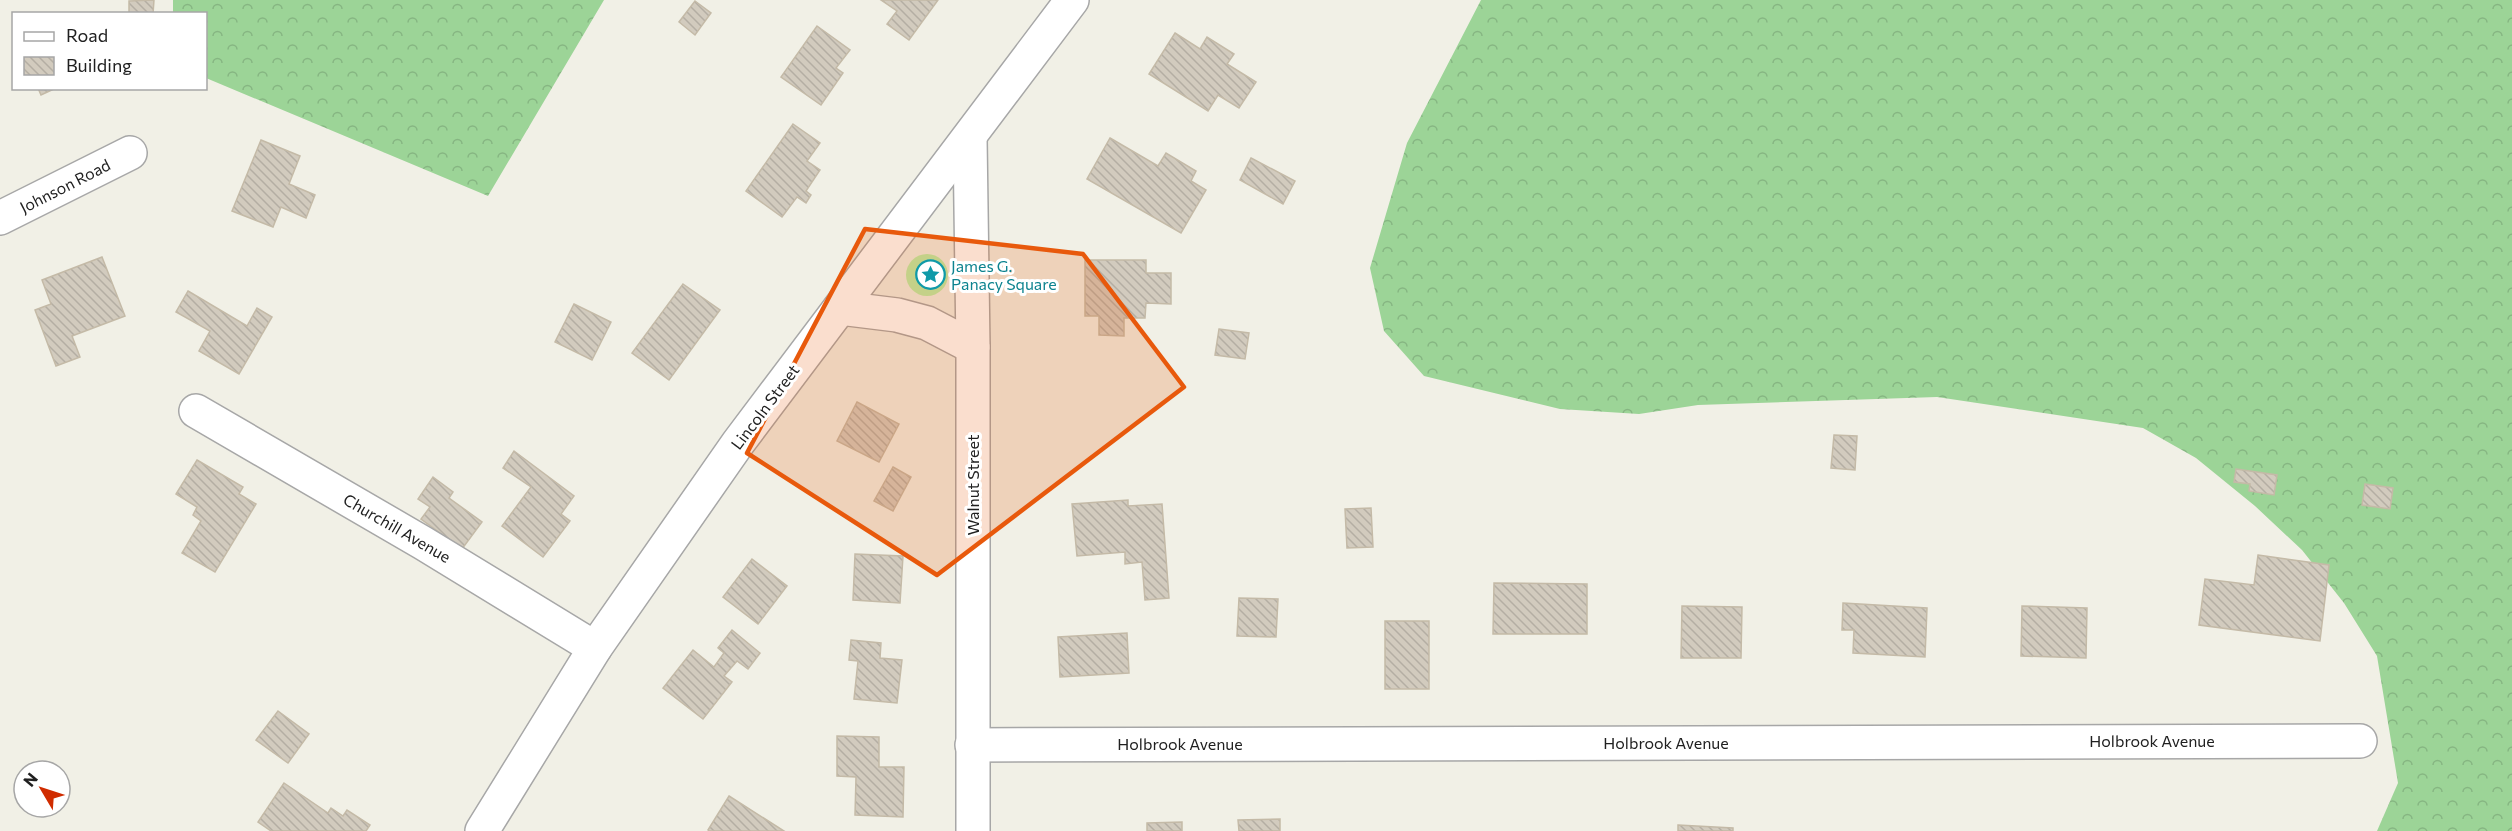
<svg xmlns="http://www.w3.org/2000/svg" width="2512" height="831" font-family="Commissioner,sans-serif">
  <defs>
    <pattern id="forest-crowns" width="20" height="18" patternUnits="userSpaceOnUse" patternTransform="scale(1.5)"><rect width="20" height="18" fill="#9cd497"/><path d="M2 6a3 3 0 1 1 6 0M12 15a3 3 0 1 1 6 0" fill="none" stroke="#86b682"/></pattern>
    <pattern id="building-back-hatch" width="6" height="6" patternUnits="userSpaceOnUse" patternTransform="scale(1.5)"><rect width="6" height="6" fill="#d2cbbe"/><path d="M-1 5l2 2M0 0l6 6M5-1l2 2" fill="none" stroke="#b4aea3"/></pattern>
  </defs>
  <rect width="100%" height="100%" fill="#f1f0e6"/>
  <circle fill="#bcefa8" cx="927" cy="275" r="21"/>
  <g fill="url(#forest-crowns)">
    <polygon points="173,0 604,0 488,196 206,78 206,14 173,13"/>
    <polygon points="1481,0 2512,0 2512,831 2377,831 2398,783 2377,656 2344,603 2302,550 2255,506 2196,458 2143,428 1937,397 1698,405 1639,414 1560,409 1424,376 1384,331 1370,268 1407,143"/>
  </g>
  <g fill="url(#building-back-hatch)" stroke="#c4baa7" stroke-width="1.5">
    <polygon points="154,0 153,14 129,14 129,1"/>
    <polygon points="881,0 938,0 909,40 887,24 897,11"/>
    <polygon points="695,1 711,13 695,35 679,22"/>
    <polygon points="817,26 850,50 836,68 843,73 821,105 781,77"/>
    <polygon points="1175,33 1200,49 1207,37 1234,54 1227,64 1256,82 1239,108 1218,95 1208,111 1149,74"/>
    <polygon points="38,88 56,88 41,95"/>
    <polygon points="793,124 820,143 807,161 820,170 806,191 811,195 806,203 797,197 782,217 746,191"/>
    <polygon points="1110,138 1158,166 1166,153 1196,171 1191,181 1206,190 1181,233 1087,179"/>
    <polygon points="261,140 300,156 289,184 315,195 306,218 281,207 273,227 232,211"/>
    <polygon points="1251,158 1295,181 1283,204 1240,180"/>
    <polygon points="102,257 125,316 72,336 80,357 56,366 35,310 51,304 42,280"/>
    <polygon points="1085,260 1146,260 1146,273 1171,273 1171,304 1146,303 1145,318 1124,318 1124,336 1099,335 1099,316 1085,316"/>
    <polygon points="683,284 720,310 669,380 632,353"/>
    <polygon points="188,291 247,326 257,308 272,317 239,374 199,351 210,331 176,312"/>
    <polygon points="574,304 611,322 592,360 555,342"/>
    <polygon points="1219,329 1249,333 1245,359 1215,355"/>
    <polygon points="857,402 899,424 879,462 837,441"/>
    <polygon points="1834,435 1857,436 1855,470 1831,468"/>
    <polygon points="514,451 574,496 561,514 570,521 543,557 502,526 531,487 503,468"/>
    <polygon points="197,460 243,487 239,494 256,504 215,572 182,553 201,521 193,515 197,507 176,494"/>
    <polygon points="893,467 911,477 893,511 874,501"/>
    <polygon points="2236,469 2277,475 2274,495 2249,491 2250,484 2234,482"/>
    <polygon points="433,477 453,492 449,498 482,522 462,549 421,519 430,507 418,499"/>
    <polygon points="2365,484 2393,488 2390,509 2362,505"/>
    <polygon points="1128,500 1128,506 1162,504 1169,598 1145,600 1142,562 1125,564 1125,552 1077,556 1072,504"/>
    <polygon points="1371,508 1373,547 1347,548 1345,509"/>
    <polygon points="855,554 903,556 900,603 853,600"/>
    <polygon points="2258,555 2329,565 2320,641 2199,625 2205,579 2254,585"/>
    <polygon points="752,559 787,586 758,624 723,597"/>
    <polygon points="1494,583 1587,584 1587,634 1493,634"/>
    <polygon points="1239,598 1278,599 1276,637 1237,636"/>
    <polygon points="1843,603 1927,608 1925,657 1853,653 1854,630 1842,630"/>
    <polygon points="1682,606 1742,607 1741,658 1681,658"/>
    <polygon points="2022,606 2087,608 2086,658 2021,656"/>
    <rect x="1385" y="621" width="44" height="68"/>
    <polygon points="732,630 760,653 748,669 737,661 724,676 732,682 703,719 663,688 693,650 714,667 724,653 718,648"/>
    <polygon points="1127,633 1129,673 1060,677 1058,637"/>
    <polygon points="851,640 881,643 880,658 902,660 897,703 854,699 858,661 849,660"/>
    <polygon points="278,711 309,734 288,763 256,740"/>
    <polygon points="837,736 879,737 879,767 904,767 903,817 855,815 856,777 837,776"/>
    <polygon points="284,783 328,813 331,808 343,816 347,810 370,825 366,831 271,831 258,822"/>
    <polygon points="729,796 784,831 709,831 708,830"/>
    <polygon points="1280,819 1280,831 1239,831 1238,820"/>
    <polygon points="1182,822 1182,831 1147,831 1147,823"/>
    <polygon points="1678,825 1733,828 1733,831 1678,831"/>
  </g>
  <g fill="none" stroke-linecap="round" stroke-linejoin="round">
    <defs>
      <g id="minor">
        <polyline points="970,138 973,347 973,831"/>
        <polyline points="0,218 130,153"/>
        <polyline points="840,308 897,315 927,323 973,347"/>
        <polyline points="196,411 423,543 595,648"/>
        <polyline points="972,745 2360,741"/>
        <polyline points="482,831 595,648 738,443 1072,0"/>
      </g>
    </defs>
    <use href="#minor" stroke="#a7a7a7" stroke-width="36"/>
    <use href="#minor" stroke="#fff" stroke-width="33"/>
  </g>
  <path fill="#e8590c" fill-opacity="0.2" stroke="#e8590c" stroke-width="4.5" stroke-linejoin="round" d="M 865,229 L 1083,254 L 1184,387 L 937,575 L 747,453 Z"/>
  <defs>
    <symbol id="sight-ring" viewBox="-11 -11 22 22"><circle r="9.5" fill="#fff" stroke="#0f9aa8" stroke-width="1.5"/><path d="M0-6L1.8-2.2L6-1.7L2.9 1.2L3.7 5.4L0 3.3L-3.7 5.4L-2.9 1.2L-6-1.7L-1.8-2.2Z" fill="#0f9aa8"/></symbol>
  </defs>
  <g fill-rule="evenodd">
    <use href="#sight-ring" x="914" y="258" width="33" height="33"/>
  </g>
  <g text-anchor="middle" stroke-width="6" stroke-linejoin="round" paint-order="stroke">
    <g font-size="16" fill="#202020" stroke="#fff">
      <text transform="translate(65 186) rotate(-27)" y="6">Johnson Road</text>
      <text transform="translate(765 407) rotate(-53)" y="6">Lincoln Street</text>
      <text transform="translate(973 485) rotate(-90)" y="6">Walnut Street</text>
      <text transform="translate(397 528) rotate(30)" y="6">Churchill Avenue</text>
      <text x="2152" y="747">Holbrook Avenue</text>
      <text x="1666" y="749">Holbrook Avenue</text>
      <text x="1180" y="750">Holbrook Avenue</text>
    </g>
    <g font-size="16" fill="#0d838f" stroke="#fff" text-anchor="start">
      <text x="951" y="272">James G.<tspan x="951" dy="18">Panacy Square</tspan></text>
    </g>
  </g>
  <rect x="12" y="12" width="195" height="78" fill="#ffffff" stroke="#a6a6a6" stroke-width="1.5"/>
  <rect x="24" y="32" width="30" height="9" fill="#ffffff" stroke="#a6a6a6" stroke-width="1.5"/>
  <text x="66" y="42" font-size="18" fill="#202020">Road</text>
  <rect x="24" y="57" width="30" height="18" fill="url(#building-back-hatch)" stroke="#a6a6a6" stroke-width="1.5"/>
  <text x="66" y="72" font-size="18" fill="#202020">Building</text>
  <g transform="translate(42 789) rotate(309)"><circle r="28" fill="#ffffff" stroke="#a6a6a6" stroke-width="1.5"/>
  <path d="M0-4.5L10 22L0 15L-10 22Z" fill="#d02c00"/>
  <text y="-9" font-size="16" font-weight="bold" text-anchor="middle" fill="#202020">N</text>
  </g>
</svg>
